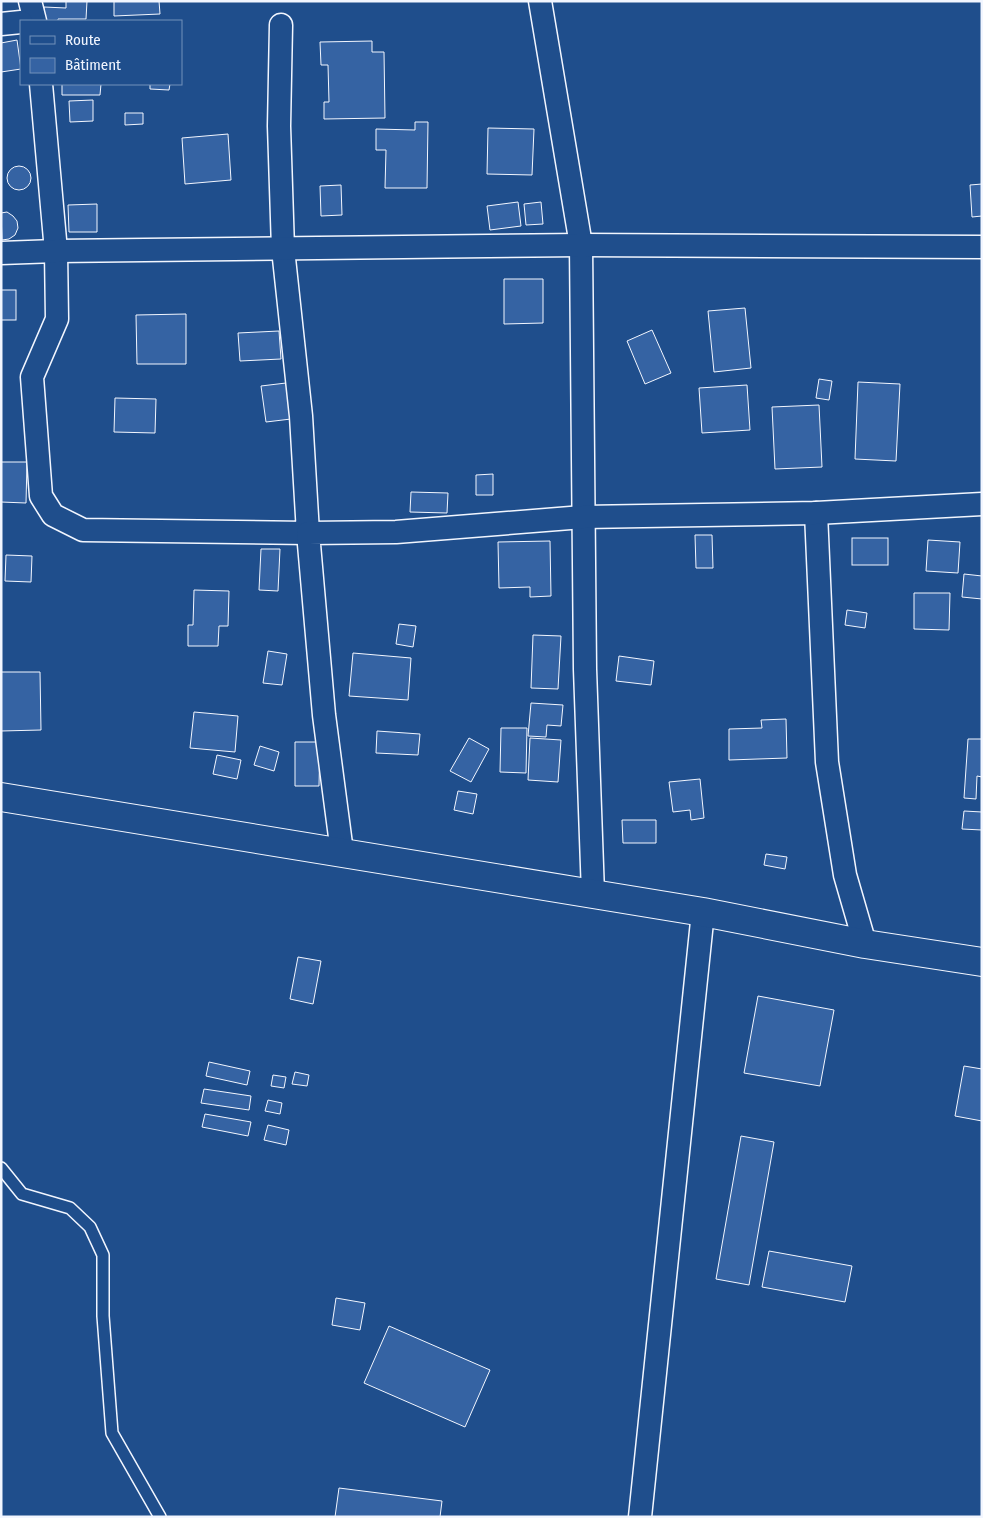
<svg xmlns="http://www.w3.org/2000/svg" width="983" height="1518" font-family="'Fira Sans Condensed',sans-serif">
  <rect width="100%" height="100%" fill="#1f4e8c"/>
  <g fill="#3563a3" stroke="#f2f6ff">
    <polygon points="66,1 87,1 86,19 58,19 58,21 44,21 44,7 66,8"/>
    <polygon points="114,1 159,1 160,14 114,16"/>
    <polygon points="17,40 21,69 1,72 1,43"/>
    <polygon points="372,41 372,52 384,52 385,118 324,119 324,102 329,102 328,65 321,65 320,42"/>
    <polygon points="62,84 101,84 100,95 62,95"/>
    <polygon points="150,84 170,84 169,90 150,89"/>
    <polygon points="93,100 93,121 70,122 69,101"/>
    <polygon points="125,113 143,113 143,124 125,125"/>
    <polygon points="415,122 428,122 427,188 385,188 386,150 376,150 376,129 415,130"/>
    <polygon points="488,128 534,129 532,175 487,174"/>
    <polygon points="228,134 231,180 185,184 182,138"/>
    <circle cx="19" cy="178" r="12"/>
    <polygon points="982,184 982,216 972,217 970,185"/>
    <polygon points="341,185 342,215 321,216 320,186"/>
    <polygon points="518,202 521,226 490,230 487,206"/>
    <polygon points="541,202 543,224 526,225 524,204"/>
    <polygon points="97,204 97,232 69,232 68,205"/>
    <polygon points="7,212 13,216 17,221 18,228 15,235 9,239 2,240 1,213"/>
    <polygon points="504,279 543,279 543,323 504,324"/>
    <rect x="1" y="290" width="15" height="30"/>
    <polygon points="745,308 751,368 714,372 708,311"/>
    <polygon points="186,314 186,364 137,364 136,315"/>
    <polygon points="652,330 671,373 645,384 627,341"/>
    <polygon points="279,331 281,359 240,361 238,333"/>
    <polygon points="819,379 832,381 829,400 816,398"/>
    <polygon points="858,382 900,384 896,461 855,459"/>
    <polygon points="286,383 291,419 266,422 261,386"/>
    <polygon points="747,385 750,430 702,433 699,388"/>
    <polygon points="115,398 156,399 155,433 114,432"/>
    <polygon points="819,405 822,467 775,469 772,407"/>
    <polygon points="1,462 27,462 26,503 1,502"/>
    <polygon points="493,474 493,495 476,495 476,475"/>
    <polygon points="411,492 448,493 447,513 410,512"/>
    <polygon points="695,535 712,535 713,568 696,568"/>
    <rect x="852" y="538" width="36" height="27"/>
    <polygon points="928,540 960,542 958,573 926,571"/>
    <polygon points="550,541 551,596 530,597 530,587 499,588 498,542"/>
    <polygon points="261,549 280,549 278,591 259,590"/>
    <polygon points="6,555 32,556 31,582 5,581"/>
    <polygon points="964,574 982,576 982,599 962,597"/>
    <polygon points="194,590 229,591 228,626 219,626 218,646 188,646 188,625 193,625"/>
    <polygon points="914,593 950,593 949,630 914,629"/>
    <polygon points="847,610 867,613 865,628 845,625"/>
    <polygon points="399,624 416,626 413,647 396,644"/>
    <polygon points="533,635 561,636 558,689 531,688"/>
    <polygon points="268,651 287,654 282,685 263,683"/>
    <polygon points="353,653 411,658 408,700 349,696"/>
    <polygon points="619,656 654,661 651,685 616,681"/>
    <polygon points="1,672 40,672 41,730 1,731"/>
    <polygon points="531,703 563,705 561,726 547,725 546,737 528,736"/>
    <polygon points="194,712 238,716 235,752 190,748"/>
    <polygon points="786,719 787,758 729,760 729,729 762,728 761,720"/>
    <polygon points="501,728 527,728 526,773 500,772"/>
    <polygon points="377,731 420,734 418,755 376,753"/>
    <polygon points="469,738 489,749 471,782 450,771"/>
    <polygon points="530,738 561,740 558,782 528,780"/>
    <polygon points="968,739 982,739 982,777 977,776 976,799 964,798"/>
    <polygon points="295,742 320,742 319,786 295,786"/>
    <polygon points="260,746 279,752 274,771 254,765"/>
    <polygon points="217,755 241,760 237,779 213,774"/>
    <polygon points="700,779 704,818 691,820 690,810 673,812 669,782"/>
    <polygon points="458,791 477,794 473,814 454,810"/>
    <polygon points="964,811 982,812 982,830 962,829"/>
    <polygon points="622,820 656,820 656,843 623,843"/>
    <polygon points="766,854 787,857 785,869 764,865"/>
    <polygon points="298,957 321,961 313,1004 290,999"/>
    <polygon points="758,996 834,1010 820,1086 744,1073"/>
    <polygon points="209,1062 250,1071 247,1085 206,1076"/>
    <polygon points="964,1066 982,1069 982,1121 955,1116"/>
    <polygon points="295,1072 309,1075 307,1086 292,1084"/>
    <polygon points="273,1075 286,1077 284,1088 271,1086"/>
    <polygon points="204,1089 251,1096 249,1110 201,1103"/>
    <polygon points="268,1100 282,1103 280,1114 265,1111"/>
    <polygon points="205,1114 251,1122 248,1136 202,1127"/>
    <polygon points="268,1125 289,1130 286,1145 264,1140"/>
    <polygon points="741,1136 774,1142 749,1285 716,1279"/>
    <polygon points="769,1251 852,1266 845,1302 762,1287"/>
    <polygon points="336,1298 365,1303 360,1330 332,1325"/>
    <polygon points="389,1326 490,1370 465,1427 364,1383"/>
    <polygon points="339,1488 442,1501 440,1517 335,1517"/>
  </g>
  <g fill="none" stroke-linecap="round" stroke-linejoin="round">
    <defs>
      <polyline id="service" points="1,1168 22,1194 70,1208 90,1227 103,1255 103,1316 112,1433 160,1517"/>
      <g id="minor">
        <polyline points="30,1 35,21"/>
        <polyline points="540,1 581,245 585,669 593,894"/>
        <polyline points="1,24 21,22"/>
        <polyline points="41,84 56,251 57,319 32,377 41,496 53,515 83,530 308,533 301,416 283,249 279,126 281,25"/>
        <polyline points="1,253 56,251 581,245 982,247"/>
        <polyline points="816,513 827,762 845,875 865,944"/>
        <polyline points="342,852 324,715 308,533 396,532 583,517 816,513 982,504"/>
        <polyline points="640,1517 703,912"/>
      </g>
      <polyline id="primary" points="1,797 593,894 703,912 865,944 982,962"/>
    </defs>
    <use href="#service" stroke="#f2f6ff" stroke-width="14"/>
    <use href="#minor" stroke="#f2f6ff" stroke-width="25"/>
    <use href="#primary" stroke="#f2f6ff" stroke-width="30"/>
    <use href="#service" stroke="#1f4e8c" stroke-width="11"/>
    <use href="#minor" stroke="#1f4e8c" stroke-width="22"/>
    <use href="#primary" stroke="#1f4e8c" stroke-width="28"/>
  </g>
  <rect width="983" height="1518" fill="none" stroke="#f2f6ff" stroke-width="5"/>
  <rect x="20" y="20" width="162" height="65" fill="#1f4e8c" stroke="#7391ba"/>
  <rect x="30" y="36" width="25" height="8" fill="#1f4e8c" stroke="#7391ba"/>
  <text x="65" y="45" font-size="15" fill="#f2f6ff">Route</text>
  <rect x="30" y="58" width="25" height="15" fill="#3563a3" stroke="#7391ba"/>
  <text x="65" y="70" font-size="15" fill="#f2f6ff">Bâtiment</text>
</svg>
